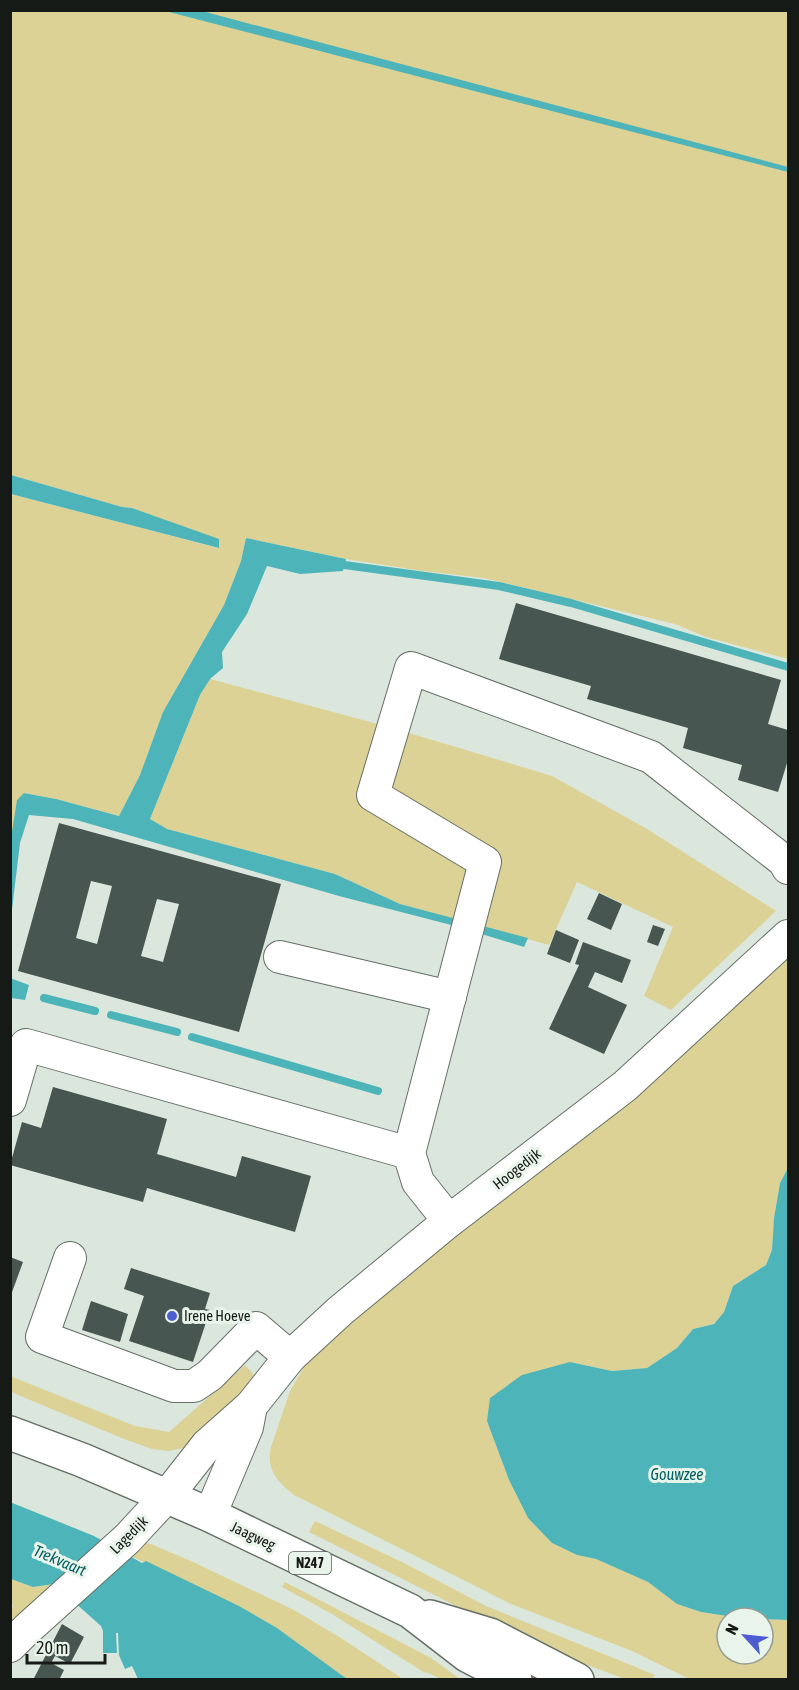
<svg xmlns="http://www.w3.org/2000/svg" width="799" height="1690" font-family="'Asap Condensed',sans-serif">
  <rect width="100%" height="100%" fill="#dbe7dd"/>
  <g fill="#dcd295">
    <polygon points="11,11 788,11 788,659 706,637 675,624 484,578 423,571 346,559 246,538 241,561 224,605 163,712 141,773 119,816 56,799 24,793 11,838 11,494 218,548 219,540 132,508 122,507 11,475"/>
    <polygon points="210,679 389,727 552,776 647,829 776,911 671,1010 644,996 673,927 577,882 549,945 400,904 335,874 167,829 150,819 200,695"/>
    <path d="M 788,951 L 788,1168 L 780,1183 L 774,1218 L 772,1250 L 766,1265 L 733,1286 L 724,1312 L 714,1324 L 693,1329 L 677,1348 L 647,1368 L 612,1371 L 570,1362 L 487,1421 L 509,1480 L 528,1518 L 552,1543 L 577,1555 L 596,1559 L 648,1582 L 677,1604 L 701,1612 L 741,1618 L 727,1618 L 727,1654 L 763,1654 L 763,1619 L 788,1620 L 788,1679 L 689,1679 L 632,1651 L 511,1604 L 294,1495 C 277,1481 266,1470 271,1447 L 290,1391 L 306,1363 L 320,1347 Z"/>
    <polygon points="245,1365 255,1376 198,1439 183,1448 169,1451 152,1449 124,1439 11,1392 10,1376 135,1426 169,1432"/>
    <polygon points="315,1521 404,1563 486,1606 655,1675 652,1679 625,1679 566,1657 484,1620 309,1532"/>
    <polygon points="142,1542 151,1544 193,1562 294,1610 341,1638 403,1679 347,1679 276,1628 127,1554"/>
    <polygon points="11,1579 33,1587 54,1584 11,1631 11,1612 13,1605 11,1603"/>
    <polygon points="285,1582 431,1658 460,1679 441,1679 426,1672 425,1673 332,1614 282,1587"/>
  </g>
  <g fill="#4db5b9">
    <polygon points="165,11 202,11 788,167 788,172"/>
    <polygon points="11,475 122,507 132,508 219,539 219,548 11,494"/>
    <polygon points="246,538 346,559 343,571 300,574 267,566 247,614 222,652 223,668 210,679 200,695 150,819 167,829 335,874 400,904 528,938 524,947 459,927 339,896 73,819 29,815 20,843 11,918 11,838 17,800 24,793 56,799 119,816 140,775 163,712 224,605 241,561"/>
    <polygon points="10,978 29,985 25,1000 11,998"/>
    <polygon points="788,1168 788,1620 740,1618 701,1612 677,1604 648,1582 596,1559 577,1555 552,1543 528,1518 509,1480 487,1421 490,1398 522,1375 570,1362 612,1371 647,1368 677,1348 693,1329 714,1324 724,1312 733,1286 766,1265 772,1250 774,1218 780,1183"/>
    <polygon points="10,1502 94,1536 142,1563 146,1561 239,1606 277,1628 347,1679 138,1679 132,1666 125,1669 119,1655 118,1633 116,1633 117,1653 103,1653 103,1631 101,1626 54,1584 33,1587 11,1579"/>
  </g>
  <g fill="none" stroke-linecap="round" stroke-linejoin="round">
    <g stroke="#4db5b9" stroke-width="8">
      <polyline points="337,564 499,586 571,603 788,667"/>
      <polyline points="44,998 95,1011"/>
      <polyline points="111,1015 177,1032"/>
      <polyline points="192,1037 378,1091"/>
    </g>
  </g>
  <g fill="#485651" fill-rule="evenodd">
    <polygon points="516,603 781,680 768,724 788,730 788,760 778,792 738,780 742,765 683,748 688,728 587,699 591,686 499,659"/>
    <path d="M 59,823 L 281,884 L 239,1032 L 18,971 ZM 91,881 L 112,886 L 97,944 L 76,938 ZM 157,899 L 179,904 L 163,962 L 141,956 Z"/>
    <polygon points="599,893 622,904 611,930 587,919"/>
    <polygon points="653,925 665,929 658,946 647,942"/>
    <polygon points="556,930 579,940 570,963 547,954"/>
    <polygon points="583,942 631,960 622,983 595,972 588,987 627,1005 604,1054 549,1029 579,965 575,964"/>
    <polygon points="53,1087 167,1119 157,1154 236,1177 242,1156 311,1176 295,1232 147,1188 143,1202 10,1165 22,1122 41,1128"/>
    <polygon points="10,1257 23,1262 11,1295 10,1295"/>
    <polygon points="131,1268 210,1293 205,1309 210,1310 193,1362 129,1341 144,1296 124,1289"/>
    <polygon points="91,1301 128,1314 120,1342 82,1330"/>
    <polygon points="62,1624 84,1637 70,1664 55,1656 51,1663 64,1670 59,1680 33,1680"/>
  </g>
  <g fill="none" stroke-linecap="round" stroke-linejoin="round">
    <defs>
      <g id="minor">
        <polyline points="280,957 450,997"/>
        <polyline points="10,1100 26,1045 409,1153 418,1182 449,1221"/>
        <polyline points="409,1153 485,862 373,795 411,668 651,757 784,861 788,868"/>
        <polyline points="70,1258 42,1337 174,1386 194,1386 210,1375 256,1328 290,1357"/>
        <polyline points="210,1515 247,1427 251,1406"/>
        <polyline points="10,1646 26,1630 127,1539 167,1496 207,1445 251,1406 290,1357 340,1311 449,1221 625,1086 788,936"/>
      </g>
      <g id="major">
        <polyline points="10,1433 82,1460 210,1515 410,1611 467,1655 515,1680"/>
        <polyline points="430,1617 490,1635 577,1680"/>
      </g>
    </defs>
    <use href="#minor" stroke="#656f66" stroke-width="34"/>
    <use href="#major" stroke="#656f66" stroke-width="36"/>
    <use href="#minor" stroke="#fff" stroke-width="32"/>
    <use href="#major" stroke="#fff" stroke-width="33"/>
  </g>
  <circle fill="#4d5cd1" stroke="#e9f5ea" stroke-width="2" cx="172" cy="1316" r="6"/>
  <g text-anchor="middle" stroke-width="6" stroke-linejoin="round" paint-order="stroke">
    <rect fill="#e9f5ea" stroke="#555c56" stroke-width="1.5" x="289" y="1552" width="42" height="22" rx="4.5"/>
    <g font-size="14" font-weight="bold" fill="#161a16">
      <text x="310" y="1568">N247</text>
    </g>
    <g font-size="15" fill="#161a16" stroke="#e9f5ea">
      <text transform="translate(517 1169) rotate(-38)" y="5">Hoogedijk</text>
      <text transform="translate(129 1535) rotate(-45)" y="5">Lagedijk</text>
      <text transform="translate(253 1536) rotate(25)" y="5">Jaagweg</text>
    </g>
    <g font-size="15" fill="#161a16" stroke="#e9f5ea" text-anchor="start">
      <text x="184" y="1321">Irene Hoeve</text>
    </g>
    <g font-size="16" font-style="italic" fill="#005f62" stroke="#e9f5ea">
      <text x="677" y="1480">Gouwzee</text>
      <text transform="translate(60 1560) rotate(23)" y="6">Trekvaart</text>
    </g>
  </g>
  <rect width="799" height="1690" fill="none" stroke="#161a16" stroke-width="24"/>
  <g transform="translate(745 1636) rotate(297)"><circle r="28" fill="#e9f5ea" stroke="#959d95" stroke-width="1.5"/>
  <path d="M0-4.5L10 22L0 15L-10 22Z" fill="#4d5cd1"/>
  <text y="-9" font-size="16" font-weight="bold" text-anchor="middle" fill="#161a16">N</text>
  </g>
  <path d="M27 1654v9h78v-9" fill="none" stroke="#161a16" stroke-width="3"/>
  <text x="36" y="1654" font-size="18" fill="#161a16" stroke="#e9f5ea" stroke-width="4.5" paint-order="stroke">20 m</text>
</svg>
